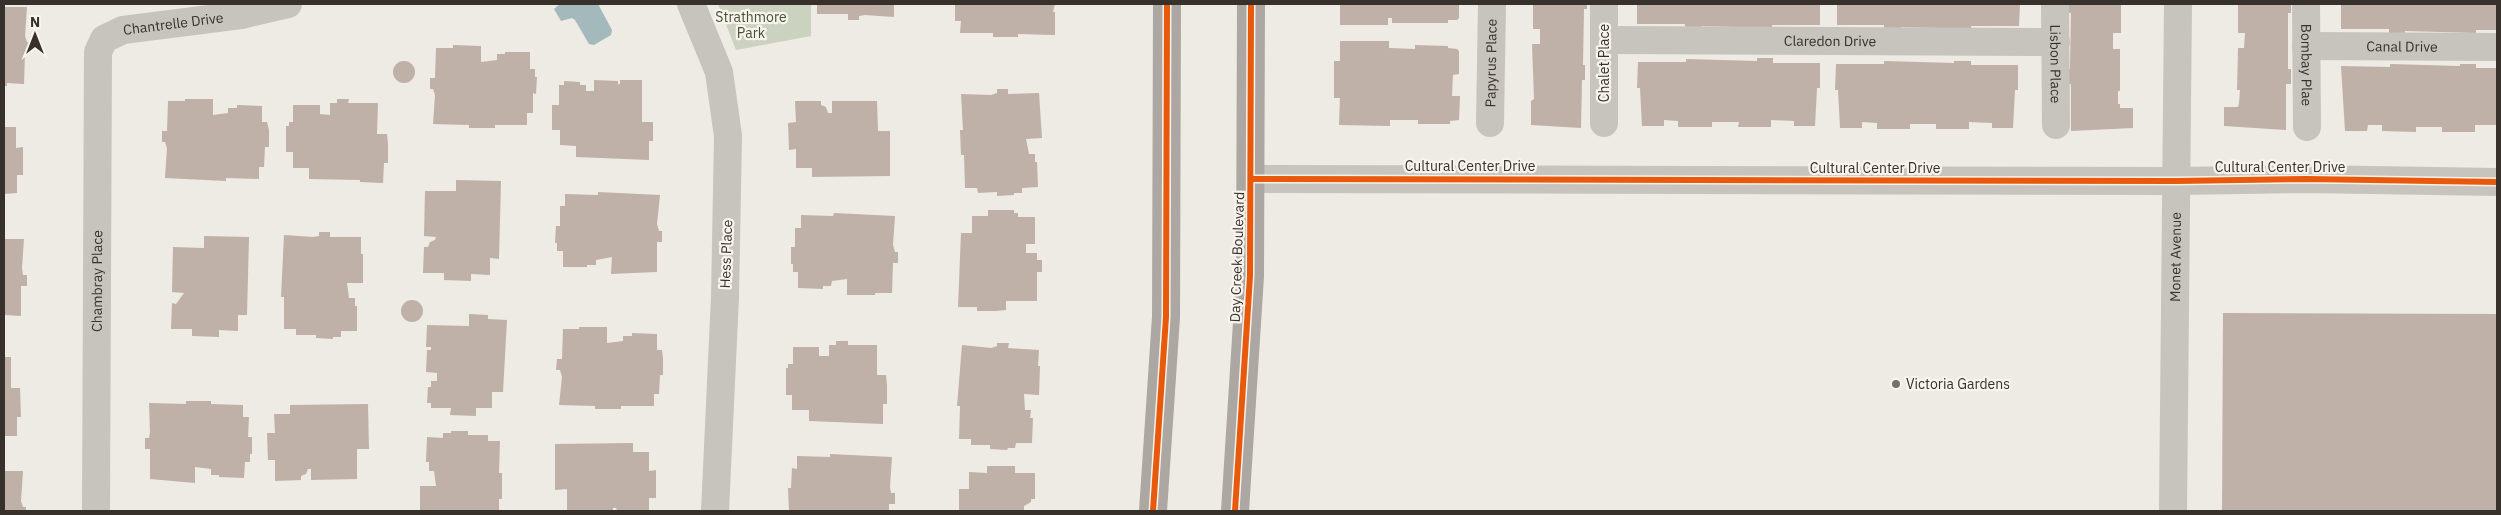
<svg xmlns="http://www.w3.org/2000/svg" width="2501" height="515" font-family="'IBM Plex Sans',sans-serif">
  <rect width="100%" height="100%" fill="#eeeae4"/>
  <polygon fill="#ccd2c0" points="718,4 811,4 811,36 736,50"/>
  <polygon fill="#a3b9bb" points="560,4 598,4 612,30 611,35 594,45 589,44 575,20 572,18 561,21 554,9"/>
  <g fill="#bfb1a8">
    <polygon points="817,4 894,4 894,17 865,15 859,16 859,20 848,20 848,14 817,14"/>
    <polygon points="955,4 1055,4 1053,12 1055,12 1055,35 1018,34 1018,37 993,37 993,33 960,33 961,21 955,21"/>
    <polygon points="1340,4 1459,4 1459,18 1457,20 1448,20 1448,23 1392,23 1392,18 1388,18 1388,25 1340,25"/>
    <polygon points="1533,4 1587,4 1587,9 1584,9 1583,65 1585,65 1585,80 1582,80 1581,128 1531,125 1531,101 1534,99 1532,44 1540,44 1540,29 1533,29"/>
    <polygon points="1637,4 1820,4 1820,25 1772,25 1772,28 1701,26 1701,28 1685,28 1685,24 1637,24"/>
    <polygon points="1837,4 2020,4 2019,26 1971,26 1971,29 1901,27 1901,29 1884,29 1884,25 1837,25"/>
    <polygon points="2068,4 2121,4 2121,33 2113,33 2113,49 2120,49 2120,91 2118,91 2118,104 2120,104 2120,108 2133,108 2133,128 2071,131 2071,84 2067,84 2067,69 2070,69 2071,13 2068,13"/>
    <polygon points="2238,4 2291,4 2291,13 2288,13 2288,69 2291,69 2291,84 2286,84 2286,130 2224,126 2224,107 2238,107 2239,103 2240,90 2237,90 2238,48 2244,48 2245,33 2238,33"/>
    <polygon points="2341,4 2497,4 2497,30 2476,30 2476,33 2405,31 2405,33 2389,33 2389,29 2341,29"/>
    <polygon points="4,7 27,7 25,36 27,42 30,42 30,53 25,53 24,84 7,83 7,86 4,86"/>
    <polygon points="1340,41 1389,41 1389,48 1415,49 1415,45 1448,46 1448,48 1457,49 1459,51 1459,74 1453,75 1452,96 1460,96 1459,120 1450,121 1450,124 1418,124 1418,120 1390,120 1390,126 1339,125 1340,98 1334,98 1334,61 1340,61"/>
    <polygon points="453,45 481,46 481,62 497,60 497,54 505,54 505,52 530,52 530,69 535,69 535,77 537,77 536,94 533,93 533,113 527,113 527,125 495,125 495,128 469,128 469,125 433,124 435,95 433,89 430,89 430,78 435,78 436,48 453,48"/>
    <polygon points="1757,58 1773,58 1773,63 1820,63 1820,88 1817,88 1815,126 1794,126 1794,121 1771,120 1771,127 1738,127 1739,122 1712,122 1712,127 1678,127 1678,121 1664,120 1664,126 1642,126 1640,88 1637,88 1638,62 1686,62 1686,59 1757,61"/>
    <circle cx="404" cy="72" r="11"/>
    <polygon points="1884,61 1954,63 1954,61 1971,61 1971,65 2018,65 2018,90 2015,90 2013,128 1992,128 1992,123 1969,122 1969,129 1936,129 1936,124 1910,124 1910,129 1877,129 1877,123 1862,122 1862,128 1840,128 1838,90 1835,90 1836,64 1884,64"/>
    <polygon points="2390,64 2460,66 2460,64 2476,64 2476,68 2497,68 2497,125 2475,125 2475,132 2442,132 2442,127 2416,127 2416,132 2382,131 2382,125 2368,125 2367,131 2345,131 2341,66 2390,67"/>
    <polygon points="594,80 618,81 618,84 620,84 620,80 642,80 642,122 653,122 653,141 649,141 649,160 576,157 576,146 560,145 560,130 552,130 552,105 559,105 559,85 564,85 564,81 580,82 580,85 586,85 586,91 594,91"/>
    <polygon points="997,89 1008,89 1008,94 1039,93 1042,138 1026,139 1029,154 1035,154 1035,162 1037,162 1038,187 1022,188 1022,193 1014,193 1014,195 997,196 997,192 978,193 977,188 965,188 964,155 961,155 960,130 963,130 961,94 991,95 997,93"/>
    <polygon points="185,99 213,99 213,115 228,113 228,108 237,108 237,105 262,106 262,122 267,122 269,130 269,147 265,147 264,167 259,167 259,179 226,178 226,181 165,178 167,148 165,142 162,142 162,131 167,131 168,101 185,101"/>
    <polygon points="337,99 349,99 348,103 378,103 377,134 387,134 388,144 388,163 384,163 383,183 360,182 360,180 309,179 309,168 293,168 293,152 286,152 286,126 289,126 289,122 293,122 293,105 320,105 320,114 330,115 330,103 337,103"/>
    <polygon points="795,101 821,101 821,105 826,107 828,113 832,113 832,101 877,101 878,131 890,131 890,176 812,177 812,168 796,168 796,149 789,150 788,123 796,122"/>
    <polygon points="4,127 16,127 16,148 23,147 23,175 17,175 17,193 4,194"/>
    <polygon points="456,180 501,181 499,259 490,258 490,275 471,274 471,281 444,280 444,273 423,273 424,247 428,247 430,242 435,240 436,237 424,236 425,191 456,191"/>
    <polygon points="598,192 660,195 657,224 659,231 662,231 662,242 657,242 657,272 611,274 612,257 596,260 596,265 587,265 587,267 563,267 563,251 557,251 557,243 555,243 556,226 560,226 560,206 565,206 565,194 598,195"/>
    <polygon points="988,210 1014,210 1014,213 1018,213 1018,217 1035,217 1035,244 1026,244 1026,253 1037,253 1037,260 1042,260 1042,272 1037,272 1037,301 1006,301 1006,310 996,311 977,311 977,307 958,307 961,233 972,233 972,216 988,216"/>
    <polygon points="834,213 895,216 893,245 895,252 898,252 898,263 893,263 892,293 875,293 875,295 847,295 847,279 832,281 831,286 823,286 823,289 798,288 798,272 793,272 793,264 791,264 791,247 795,247 795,228 801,228 801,215 833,216"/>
    <polygon points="319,232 330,232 330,237 361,237 361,254 363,254 363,283 347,283 349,298 355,298 355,306 357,306 357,331 341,331 341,337 333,337 333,339 316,338 316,335 296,335 296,329 284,329 284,297 281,297 284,235 313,237 319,236"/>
    <polygon points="204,236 249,237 247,315 238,315 238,331 219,330 219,337 192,336 192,329 171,329 172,303 176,304 184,293 172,292 173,247 204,248"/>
    <polygon points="4,239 24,239 22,268 23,275 27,275 27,286 21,286 21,316 4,315"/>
    <circle cx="412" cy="311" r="11"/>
    <polygon points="2223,313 2497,314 2497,511 2222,511"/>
    <polygon points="469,314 488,315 488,319 507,320 503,392 492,392 492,408 476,408 476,416 450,415 451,408 431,408 431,403 427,403 428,387 431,387 431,381 437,381 437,373 426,372 427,350 431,350 431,347 426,347 427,325 469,326"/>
    <polygon points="579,327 607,327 607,343 623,341 623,336 632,336 632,333 657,334 657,350 662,350 663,358 663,375 660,375 659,394 654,394 654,406 621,406 621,409 595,409 595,406 559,405 562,377 560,370 556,370 557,359 562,359 563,329 579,329"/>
    <polygon points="836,341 848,341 848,345 877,345 877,375 886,375 887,386 887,404 883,404 883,424 809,421 809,410 792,410 792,395 786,395 786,368 788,368 788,364 793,364 793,347 819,347 819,356 829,356 829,345 836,345"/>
    <polygon points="997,343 1009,343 1008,348 1039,350 1038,366 1040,366 1039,395 1024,394 1025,410 1031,410 1030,418 1033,418 1032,443 1016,443 1015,448 1008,448 1007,450 990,449 990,445 971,445 971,439 959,439 960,406 957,406 962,345 991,348 997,346"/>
    <polygon points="4,357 11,357 11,388 20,388 21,417 17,417 17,436 4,436"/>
    <polygon points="186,401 211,401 211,404 243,405 243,417 249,417 248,437 252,437 252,454 250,454 250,462 245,462 244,478 219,477 219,475 211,475 211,469 195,467 195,483 150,479 150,449 145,449 145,438 149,438 150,432 149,403 186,404"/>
    <polygon points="368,404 369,449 357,449 357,479 311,480 311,469 308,469 306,474 301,476 301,480 275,481 275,460 268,460 267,433 275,433 274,414 290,414 290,405"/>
    <polygon points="451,431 468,431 468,435 488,435 488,441 500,441 499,473 502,473 502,499 499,499 499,511 420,511 420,486 436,486 434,471 429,471 429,462 426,462 427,437 443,438 443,433 451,433"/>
    <polygon points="633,443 633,452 649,452 649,471 656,470 656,498 649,498 649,511 617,511 616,508 613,508 613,511 567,511 567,489 555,490 555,444"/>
    <polygon points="830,454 892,457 890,487 891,493 895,493 895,504 889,504 889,511 789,511 788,488 791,488 792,468 797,469 797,456 830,457"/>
    <polygon points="987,466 1015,466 1015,473 1035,473 1035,499 1031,499 1031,502 1024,506 1024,511 959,511 959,489 969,489 969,472 987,473"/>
    <polygon points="4,471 23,471 21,501 23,507 26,507 26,511 4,511"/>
  </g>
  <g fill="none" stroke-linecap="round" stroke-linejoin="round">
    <g stroke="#c7c3bd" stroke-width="28">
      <polyline points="691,4 719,72 728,136 725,297 715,511"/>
      <path id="s1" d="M 2055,4 L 2056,125"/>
      <path id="s2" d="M 2306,4 L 2307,127"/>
      <path id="s3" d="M 1604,40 L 2056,42"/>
      <path id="s4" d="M 2306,46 L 2497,47"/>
      <path id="s5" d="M 1490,123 L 1492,4"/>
      <polyline points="1604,123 1604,4"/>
      <polyline points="1252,179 2176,181 2307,179 2497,182"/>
      <path id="s6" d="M 96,511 L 98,52 L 104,39 L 123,30 L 241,15 L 288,4"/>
      <path id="s7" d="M 2173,511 L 2178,4"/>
    </g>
    <g stroke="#aca7a2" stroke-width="28">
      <polyline points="1153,511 1166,317 1167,4"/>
      <polyline points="1235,511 1250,276 1251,4"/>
    </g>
    <defs>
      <g id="cycleway">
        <polyline points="1252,179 2176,181 2307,179 2497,182"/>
        <polyline points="1153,511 1166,317 1167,4"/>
        <polyline points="1235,511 1250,276 1251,4"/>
      </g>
    </defs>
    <use href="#cycleway" stroke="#f8f4ed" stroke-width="9"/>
    <use href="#cycleway" stroke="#e8590c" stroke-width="6"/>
  </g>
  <circle fill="#77716c" stroke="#f8f4ed" stroke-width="2" cx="1896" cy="384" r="5"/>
  <g text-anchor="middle" stroke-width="4.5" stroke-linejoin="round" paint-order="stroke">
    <g font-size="14" fill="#435232" stroke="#f8f4ed">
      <text x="751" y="22">Strathmore<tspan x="751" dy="16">Park</tspan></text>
    </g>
    <g font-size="14" fill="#37302b" stroke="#f8f4ed">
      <text dy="5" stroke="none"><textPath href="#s6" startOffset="545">Chantrelle Drive</textPath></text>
      <text dy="5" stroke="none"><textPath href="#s3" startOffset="226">Claredon Drive</textPath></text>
      <text dy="5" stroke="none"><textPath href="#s4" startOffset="96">Canal Drive</textPath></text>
      <text dy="5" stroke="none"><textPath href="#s5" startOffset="60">Papyrus Place</textPath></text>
      <text transform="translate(1604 63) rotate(-90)" y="5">Chalet Place</text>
      <text dy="5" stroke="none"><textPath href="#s1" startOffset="60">Lisbon Place</textPath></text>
      <text dy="5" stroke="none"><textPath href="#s2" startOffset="61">Bombay Plae</textPath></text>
      <text x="1470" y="171">Cultural Center Drive</text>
      <text x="2280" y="172">Cultural Center Drive</text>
      <text x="1875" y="173">Cultural Center Drive</text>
      <text transform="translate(726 254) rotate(-88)" y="5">Hess Place</text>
      <text transform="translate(1237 257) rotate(-88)" y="5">Day Creek Boulevard</text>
      <text dy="5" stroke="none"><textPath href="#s7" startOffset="254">Monet Avenue</textPath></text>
      <text dy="5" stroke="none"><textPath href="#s6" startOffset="230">Chambray Place</textPath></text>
    </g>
    <g font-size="14" fill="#37302b" stroke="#f8f4ed" text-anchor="start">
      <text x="1906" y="389">Victoria Gardens</text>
    </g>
  </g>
  <rect width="2501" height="515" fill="none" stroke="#37302b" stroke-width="10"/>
  <g transform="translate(35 35)" stroke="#f8f4ed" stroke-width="4" paint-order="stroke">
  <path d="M0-4L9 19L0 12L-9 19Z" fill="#37302b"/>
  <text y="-8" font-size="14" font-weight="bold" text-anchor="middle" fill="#37302b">N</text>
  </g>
</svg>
